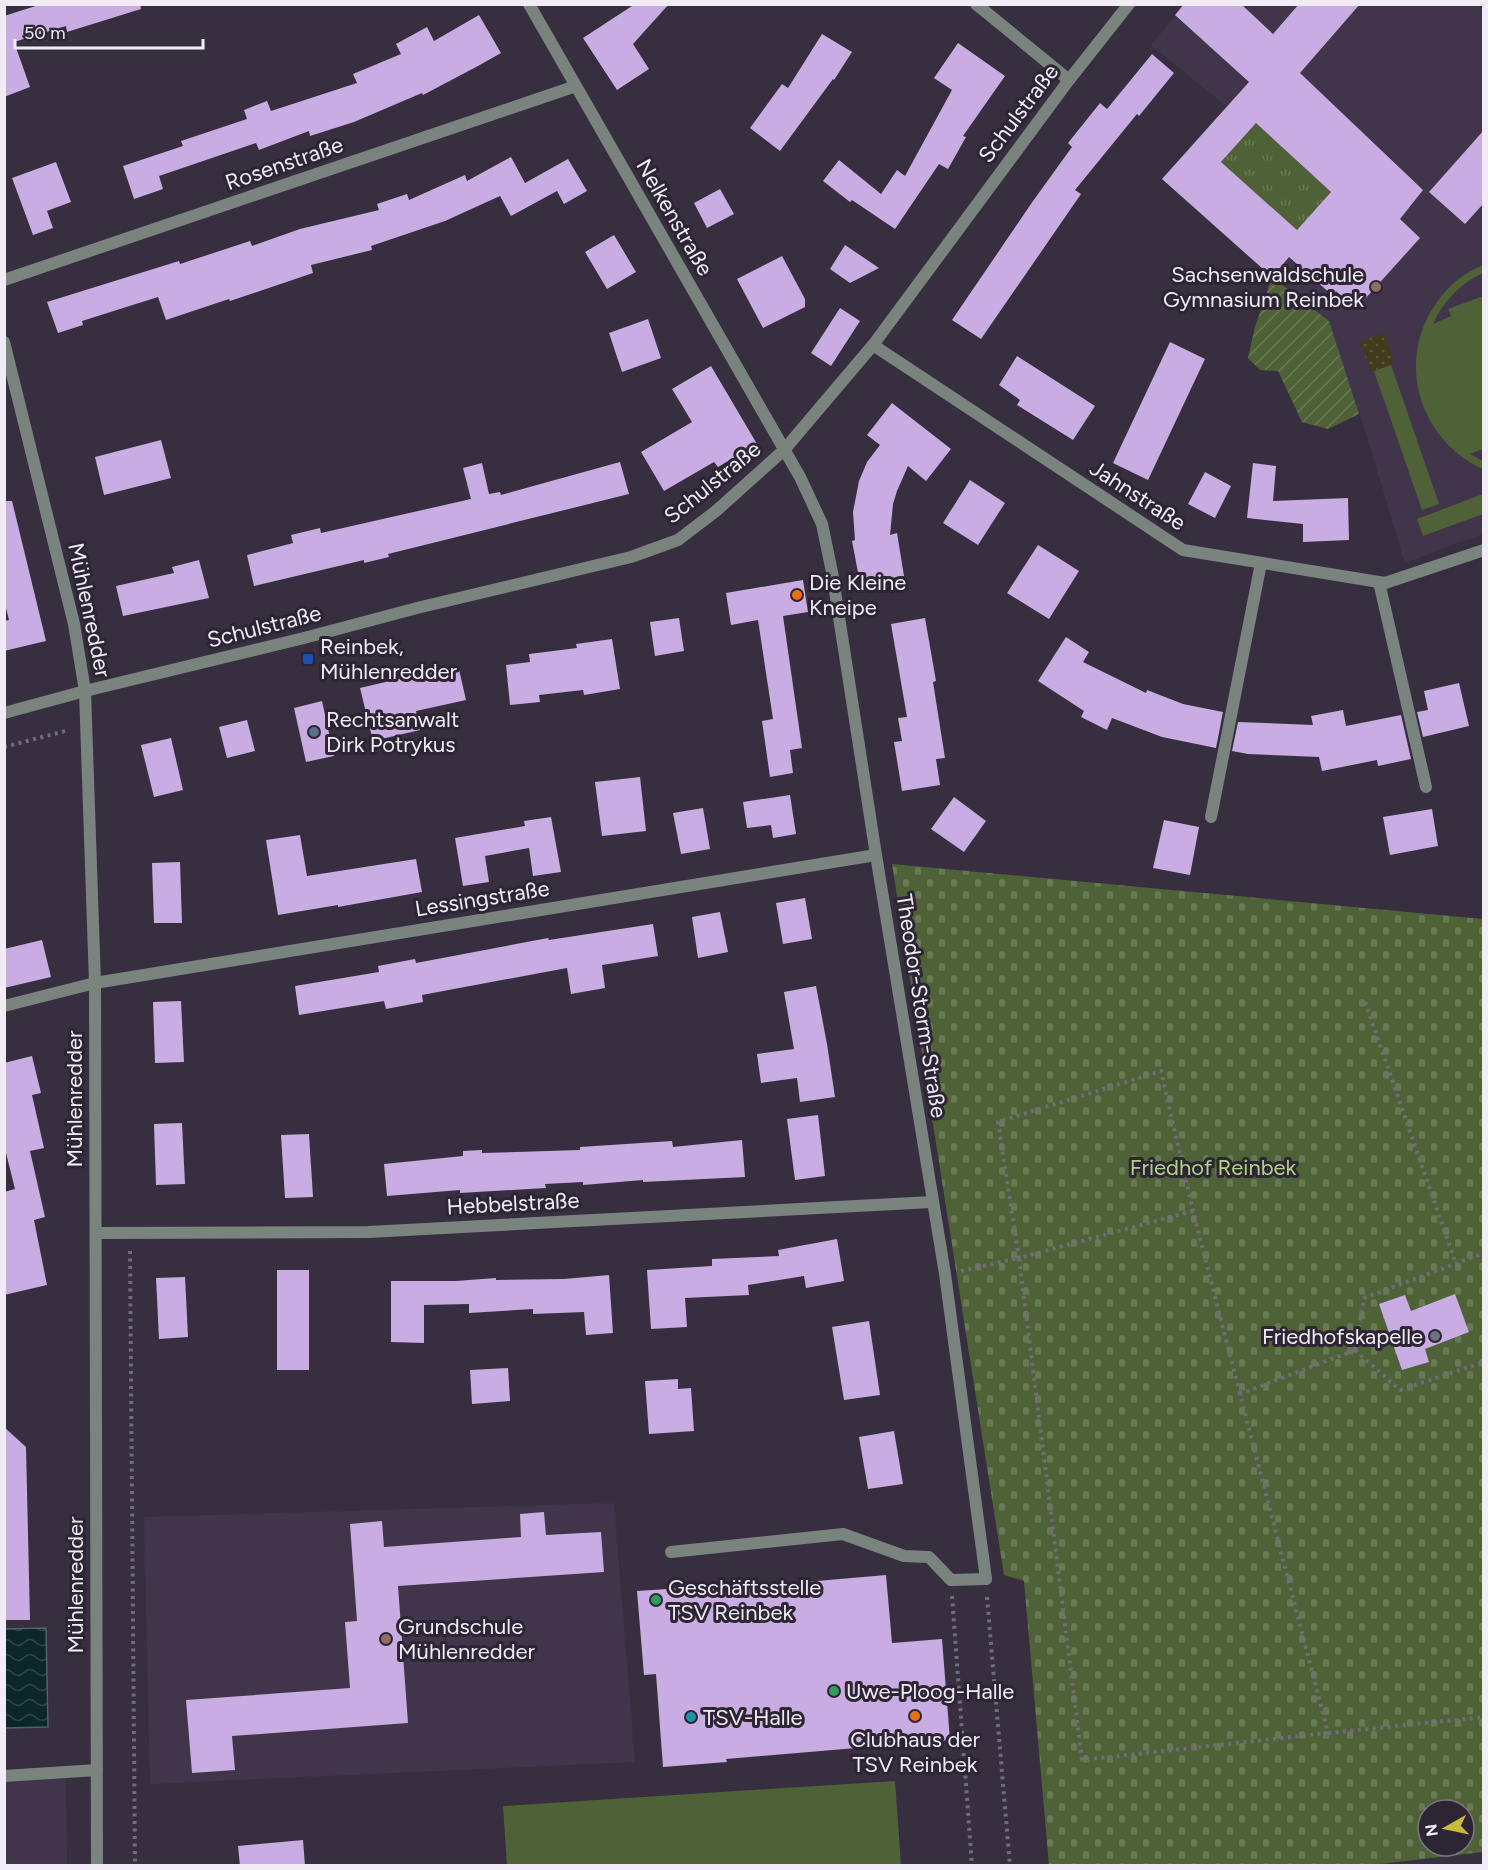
<svg xmlns="http://www.w3.org/2000/svg" width="1488" height="1870" font-family="Figtree,sans-serif">
  <defs>
    <pattern id="grass-tufts" width="24" height="20" patternUnits="userSpaceOnUse" patternTransform="scale(1.5)"><rect width="24" height="20" fill="#4f6237"/><path d="M3 7l-1-3M5 7V3M7 7l1-3M15 17l-1-3M17 17v-4M19 17l1-3" fill="none" stroke="#697955"/></pattern>
    <pattern id="sand-dots" width="8" height="8" patternUnits="userSpaceOnUse" patternTransform="scale(1.5)"><rect width="8" height="8" fill="#423a1a"/><path d="M2 2h.1M6 6h.1" fill="none" stroke="#5e573c" stroke-width="1.8" stroke-linecap="round"/></pattern>
    <pattern id="cemetery-stones" width="16" height="16" patternUnits="userSpaceOnUse" patternTransform="scale(1.5)"><rect width="16" height="16" fill="#4f6237"/><path d="M2 7V4a2 2 0 0 1 4 0v3zM10 15v-3a2 2 0 0 1 4 0v3z" fill="#697955"/></pattern>
    <pattern id="garden-furrows" width="10" height="10" patternUnits="userSpaceOnUse" patternTransform="scale(1.5)"><rect width="10" height="10" fill="#4f6237"/><path d="M-1 1l2-2M0 10L10 0M9 11l2-2" fill="none" stroke="#697955"/></pattern>
    <pattern id="water-waves" width="16" height="10" patternUnits="userSpaceOnUse" patternTransform="scale(1.5)"><rect width="16" height="10" fill="#0c2729"/><path d="M0 5q4-4 8 0t8 0" fill="none" stroke="#304649"/></pattern>
  </defs>
  <rect width="100%" height="100%" fill="#372f3f"/>
  <g fill="#41354b">
    <polygon points="1184,5 1483,5 1483,534 1405,563 1360,414 1328,429 1302,422 1278,371 1260,370 1248,358 1255,327 1272,277 1162,179 1226,106 1151,45"/>
    <polygon points="614,1503 635,1762 150,1784 144,1517"/>
    <polygon points="66,1774 67,1865 5,1865 4,1777"/>
  </g>
  <polygon fill="url(#grass-tufts)" points="1256,123 1331,192 1297,230 1221,162"/>
  <polygon fill="url(#sand-dots)" points="1384,333 1394,363 1371,372 1360,342"/>
  <path fill="url(#cemetery-stones)" fill-rule="evenodd" d="M 892,864 L 1483,919 L 1483,1852 L 1362,1866 L 1049,1865 L 1024,1581 L 1004,1575 ZM 1428,1810 L 1464,1810 L 1464,1846 L 1428,1846 Z"/>
  <g fill="#4f6237">
    <path d="M 1483,265 L 1483,273 C 1461,283 1443,301 1433,324 L 1451,316 L 1448,309 L 1483,296 L 1483,449 L 1470,454 L 1483,461 L 1483,469 C 1419,440 1395,360 1437,302 C 1448,286 1465,272 1483,265 Z"/>
    <polygon points="1391,365 1439,504 1422,510 1374,371"/>
    <polygon points="1483,494 1483,514 1423,536 1417,519"/>
    <polygon points="895,1781 901,1865 507,1865 503,1806"/>
  </g>
  <polygon fill="url(#garden-furrows)" points="1272,277 1329,321 1359,414 1328,429 1302,422 1278,371 1260,370 1248,358 1255,327"/>
  <polygon fill="url(#water-waves)" stroke="#516266" stroke-width="1.5" points="46,1628 48,1727 5,1728 5,1629"/>
  <g fill="#c8ace2" fill-rule="evenodd">
    <polygon points="42,4 140,4 141,9 67,32 66,26 14,42 30,87 4,97 4,16"/>
    <polygon points="635,4 669,4 633,44 649,69 617,90 583,38"/>
    <path d="M 1184,4 L 1241,4 L 1273,34 L 1299,4 L 1360,4 L 1300,73 L 1423,190 L 1400,219 L 1420,238 L 1355,310 L 1336,291 L 1332,295 L 1289,257 L 1272,277 L 1162,179 L 1249,82 L 1175,15 ZM 1256,123 L 1331,192 L 1297,230 L 1221,162 Z"/>
    <polygon points="479,15 501,53 478,66 423,95 422,93 354,122 310,136 309,131 259,150 256,143 159,176 163,189 134,199 123,166 183,146 181,141 247,119 244,110 267,101 271,111 357,83 353,74 401,54 396,44 427,27 434,41"/>
    <polygon points="822,34 852,52 834,80 833,79 780,151 750,128 782,84 788,88"/>
    <polygon points="958,43 1005,76 963,136 966,137 948,169 939,164 895,229 852,200 850,202 823,181 839,160 881,194 897,170 905,176 952,90 934,78"/>
    <polygon points="1152,54 1174,73 1139,116 1137,114 1075,190 1081,194 981,339 952,320 1033,201 1072,147 1068,143 1100,103 1107,109"/>
    <polygon points="1484,130 1484,203 1465,224 1429,192"/>
    <polygon points="511,157 525,183 568,159 587,191 564,204 557,191 511,216 500,196 445,221 371,246 372,250 311,265 313,273 230,301 229,299 166,320 158,297 82,321 83,325 58,333 47,302 179,261 180,264 250,241 252,246 300,229 379,210 377,204 407,194 409,200 465,175 467,181"/>
    <polygon points="56,162 71,202 47,211 53,228 33,235 12,178"/>
    <polygon points="720,189 734,214 707,228 694,203"/>
    <polygon points="614,235 636,272 607,289 585,252"/>
    <polygon points="845,245 879,268 850,283 830,269"/>
    <polygon points="782,256 805,299 805,307 763,328 737,279"/>
    <polygon points="840,308 860,321 831,366 811,353"/>
    <polygon points="648,319 661,358 622,372 609,333"/>
    <polygon points="1170,342 1205,359 1148,480 1113,463"/>
    <polygon points="1017,356 1095,406 1073,440 1017,405 1020,400 999,385"/>
    <polygon points="711,366 757,444 718,467 714,462 664,491 641,452 692,422 672,389"/>
    <polygon points="892,403 951,449 926,481 908,466 897,491 893,504 890,535 897,533 904,576 860,583 852,541 855,540 853,512 859,481 867,462 880,445 867,435"/>
    <polygon points="161,440 171,478 104,495 95,457"/>
    <polygon points="620,462 629,494 388,554 389,557 364,563 364,560 254,586 247,555 293,543 291,535 320,528 321,533 471,499 463,468 482,463 489,494 500,492 501,495"/>
    <polygon points="1253,463 1276,466 1273,501 1348,498 1349,540 1303,542 1303,524 1247,518"/>
    <polygon points="1205,472 1231,486 1215,518 1188,504"/>
    <polygon points="970,480 1005,503 978,545 943,523"/>
    <polygon points="4,501 12,501 46,641 4,651 4,621 9,620 4,600"/>
    <polygon points="1038,545 1079,571 1049,619 1007,593"/>
    <polygon points="199,560 209,598 123,616 116,586 174,573 172,567"/>
    <polygon points="803,580 808,612 783,616 802,748 790,750 793,773 770,777 762,721 773,719 758,620 731,625 726,593"/>
    <polygon points="679,618 684,651 655,656 650,622"/>
    <polygon points="925,618 936,681 933,682 945,758 936,759 940,785 902,791 894,742 902,741 898,718 907,717 891,624"/>
    <polygon points="1066,637 1089,652 1083,662 1146,693 1147,690 1183,704 1223,712 1216,748 1162,737 1112,718 1107,730 1081,717 1084,711 1038,681"/>
    <polygon points="612,639 620,689 584,695 583,690 539,695 540,702 510,705 506,665 530,662 529,654 577,648 576,644"/>
    <polygon points="458,665 466,700 416,711 420,730 373,741 360,688"/>
    <polygon points="1459,683 1469,726 1423,737 1417,712 1428,710 1424,691"/>
    <polygon points="322,701 334,756 306,762 294,708"/>
    <polygon points="1343,710 1346,726 1401,715 1411,759 1378,766 1377,760 1322,771 1319,757 1248,754 1232,751 1238,722 1313,725 1311,716"/>
    <polygon points="247,720 255,751 227,758 219,727"/>
    <polygon points="171,738 183,790 154,797 141,745"/>
    <polygon points="640,777 646,831 602,836 595,782"/>
    <polygon points="790,795 796,834 773,838 771,825 747,828 743,802"/>
    <polygon points="954,797 986,821 964,852 931,829"/>
    <polygon points="703,808 710,849 681,854 673,813"/>
    <polygon points="1432,809 1438,846 1390,855 1383,817"/>
    <polygon points="551,817 561,872 533,876 529,848 485,856 489,882 463,886 455,838 525,826 524,821"/>
    <polygon points="1164,820 1199,827 1190,875 1153,868"/>
    <polygon points="300,835 307,876 416,859 422,892 338,907 338,905 278,915 266,840"/>
    <polygon points="180,862 182,923 154,923 152,863"/>
    <polygon points="805,898 812,939 783,944 776,903"/>
    <polygon points="720,912 728,952 698,958 692,917"/>
    <polygon points="653,924 658,956 602,965 605,988 571,994 567,968 422,995 423,1002 386,1009 384,1001 299,1015 295,986 379,972 378,966 415,959 416,963 548,938 549,940"/>
    <polygon points="42,940 51,977 4,988 4,949"/>
    <polygon points="816,986 827,1044 835,1097 800,1102 797,1078 761,1083 757,1054 794,1049 784,992"/>
    <polygon points="181,1001 184,1062 155,1063 153,1002"/>
    <polygon points="32,1056 41,1093 32,1095 44,1148 30,1151 45,1217 34,1220 47,1285 4,1295 4,1192 15,1189 4,1145 4,1063"/>
    <polygon points="818,1115 825,1176 795,1180 787,1119"/>
    <polygon points="182,1123 185,1184 156,1185 154,1124"/>
    <polygon points="309,1134 313,1197 285,1198 281,1135"/>
    <polygon points="742,1140 745,1177 643,1182 643,1180 583,1185 583,1182 545,1184 546,1188 460,1193 460,1190 387,1196 384,1164 463,1156 463,1151 482,1150 482,1153 580,1150 580,1147 672,1141 673,1147"/>
    <polygon points="837,1239 844,1281 806,1288 804,1276 748,1285 749,1295 685,1298 687,1327 651,1329 647,1270 712,1266 712,1259 779,1256 778,1250"/>
    <rect x="277" y="1270" width="32" height="100"/>
    <polygon points="609,1275 613,1333 586,1335 584,1312 533,1314 533,1309 469,1313 469,1304 424,1305 424,1343 391,1342 391,1281 456,1281 496,1278 496,1280 564,1279"/>
    <polygon points="185,1277 188,1337 159,1339 156,1278"/>
    <polygon points="1455,1294 1469,1332 1425,1349 1429,1362 1402,1370 1379,1304 1405,1295 1411,1311"/>
    <polygon points="869,1321 880,1395 844,1400 832,1327"/>
    <polygon points="508,1368 510,1401 472,1404 470,1370"/>
    <polygon points="678,1379 678,1389 691,1388 694,1431 649,1434 645,1381"/>
    <polygon points="4,1427 26,1447 30,1620 4,1620"/>
    <polygon points="894,1431 903,1484 868,1489 859,1437"/>
    <polygon points="544,1512 546,1535 601,1532 604,1572 398,1586 408,1723 232,1736 235,1770 192,1773 186,1700 350,1688 345,1622 357,1621 350,1524 382,1521 384,1547 521,1537 520,1514"/>
    <polygon points="886,1575 892,1643 942,1639 950,1740 726,1759 727,1762 663,1767 656,1674 644,1675 637,1591 713,1586 714,1590"/>
    <polygon points="303,1840 305,1866 240,1866 238,1846"/>
  </g>
  <g fill="none" stroke-linecap="round" stroke-linejoin="round">
    <g stroke="#726b79" stroke-width="4" stroke-dasharray="3 4.5" stroke-linecap="butt">
      <polyline points="4,747 69,730"/>
      <polyline points="1365,1002 1456,1264"/>
      <polyline points="1193,1211 1019,1258 998,1122 1161,1071 1193,1211 1240,1394"/>
      <polyline points="130,1251 135,1866"/>
      <polyline points="961,1271 1019,1258 1082,1760 1328,1733 1240,1394 1355,1350"/>
      <polyline points="1355,1350 1364,1298 1484,1253"/>
      <polyline points="1355,1350 1400,1390 1484,1362"/>
      <polyline points="952,1596 972,1866"/>
      <polyline points="987,1597 1010,1866"/>
      <polyline points="1328,1733 1484,1717"/>
    </g>
    <g stroke="#7a847f" stroke-width="12">
      <polyline points="1379,582 1426,787"/>
      <polyline points="1211,817 1261,563"/>
      <polyline points="671,1552 843,1534 904,1556 929,1557 951,1580 986,1579"/>
    </g>
    <g stroke="#7a847f" stroke-width="12">
      <polyline points="529,4 800,477 822,524 832,572 876,855 945,1274 986,1579"/>
      <polyline points="976,4 1069,80"/>
      <polyline points="4,280 576,86"/>
      <polyline points="4,342 74,624 85,691 95,983 97,1866"/>
      <polyline points="873,345 1183,550 1385,583 1484,550"/>
      <polyline points="4,713 85,691 304,638 417,608 631,557 678,540 716,511 784,450 873,345 1069,80 1129,4"/>
      <polyline points="4,1006 95,983 876,855"/>
      <polyline points="96,1233 368,1232 932,1202"/>
      <polyline points="4,1776 97,1770"/>
    </g>
  </g>
  <g fill="#8d6e63" stroke="#2d2534" stroke-width="2">
    <circle cx="1376" cy="287" r="6"/>
    <circle cx="386" cy="1639" r="6"/>
  </g>
  <g fill="#e8710a" stroke="#2d2534" stroke-width="2">
    <circle cx="797" cy="595" r="6"/>
    <circle cx="915" cy="1716" r="6"/>
  </g>
  <rect fill="#1a4fb4" stroke="#2d2534" stroke-width="2" x="302" y="653" width="12" height="12" rx="3"/>
  <circle fill="#5c6f8a" stroke="#2d2534" stroke-width="2" cx="314" cy="732" r="6"/>
  <circle fill="#6b7280" stroke="#2d2534" stroke-width="2" cx="1435" cy="1336" r="6"/>
  <g fill="#2e9e5b" stroke="#2d2534" stroke-width="2">
    <circle cx="656" cy="1600" r="6"/>
    <circle cx="834" cy="1691" r="6"/>
  </g>
  <circle fill="#0f9aa8" stroke="#2d2534" stroke-width="2" cx="691" cy="1717" r="6"/>
  <g text-anchor="middle" stroke-width="6" stroke-linejoin="round" paint-order="stroke">
    <g font-size="22" fill="#f1ecf6" stroke="#2d2534">
      <text transform="translate(1018 113) rotate(-53)" y="8">Schulstraße</text>
      <text transform="translate(284 163) rotate(-19)" y="8">Rosenstraße</text>
      <text transform="translate(675 217) rotate(60)" y="8">Nelkenstraße</text>
      <text transform="translate(712 482) rotate(-39)" y="8">Schulstraße</text>
      <text transform="translate(1138 495) rotate(33)" y="8">Jahnstraße</text>
      <text transform="translate(90 610) rotate(78)" y="8">Mühlenredder</text>
      <text transform="translate(264 626) rotate(-14)" y="8">Schulstraße</text>
      <text transform="translate(482 898) rotate(-9)" y="8">Lessingstraße</text>
      <text transform="translate(922 1006) rotate(81)" y="8">Theodor-Storm-Straße</text>
      <text transform="translate(74 1099) rotate(-90)" y="8">Mühlenredder</text>
      <text transform="translate(513 1203) rotate(-3)" y="8">Hebbelstraße</text>
      <text transform="translate(75 1585) rotate(-90)" y="8">Mühlenredder</text>
    </g>
    <g font-size="22" fill="#f1ecf6" stroke="#2d2534" text-anchor="start">
      <text x="1364" y="282" text-anchor="end">Sachsenwaldschule<tspan x="1364" dy="25">Gymnasium Reinbek</tspan></text>
      <text x="809" y="590">Die Kleine<tspan x="809" dy="25">Kneipe</tspan></text>
      <text x="320" y="654">Reinbek,<tspan x="320" dy="25">Mühlenredder</tspan></text>
      <text x="326" y="727">Rechtsanwalt<tspan x="326" dy="25">Dirk Potrykus</tspan></text>
      <text x="1423" y="1344" text-anchor="end">Friedhofskapelle</text>
      <text x="668" y="1595">Geschäftsstelle<tspan x="668" dy="25">TSV Reinbek</tspan></text>
      <text x="398" y="1634">Grundschule<tspan x="398" dy="25">Mühlenredder</tspan></text>
      <text x="846" y="1699">Uwe-Ploog-Halle</text>
      <text x="703" y="1725">TSV-Halle</text>
      <text x="915" y="1747" text-anchor="middle">Clubhaus der<tspan x="915" dy="25">TSV Reinbek</tspan></text>
    </g>
    <g font-size="22" fill="#b1d484" stroke="#2d2534">
      <text x="1213" y="1175">Friedhof Reinbek</text>
    </g>
  </g>
  <rect width="1488" height="1870" fill="none" stroke="#f1ecf6" stroke-width="12"/>
  <g transform="translate(1446 1828) rotate(261)"><circle r="28" fill="#2d2534" stroke="#7b7582" stroke-width="1.5"/>
  <path d="M0-4.5L10 22L0 15L-10 22Z" fill="#caba3a"/>
  <text y="-9" font-size="16" font-weight="bold" text-anchor="middle" fill="#f1ecf6">N</text>
  </g>
  <path d="M15 39v9h188v-9" fill="none" stroke="#f1ecf6" stroke-width="3"/>
  <text x="24" y="39" font-size="18" fill="#f1ecf6" stroke="#2d2534" stroke-width="4.5" paint-order="stroke">50 m</text>
</svg>
